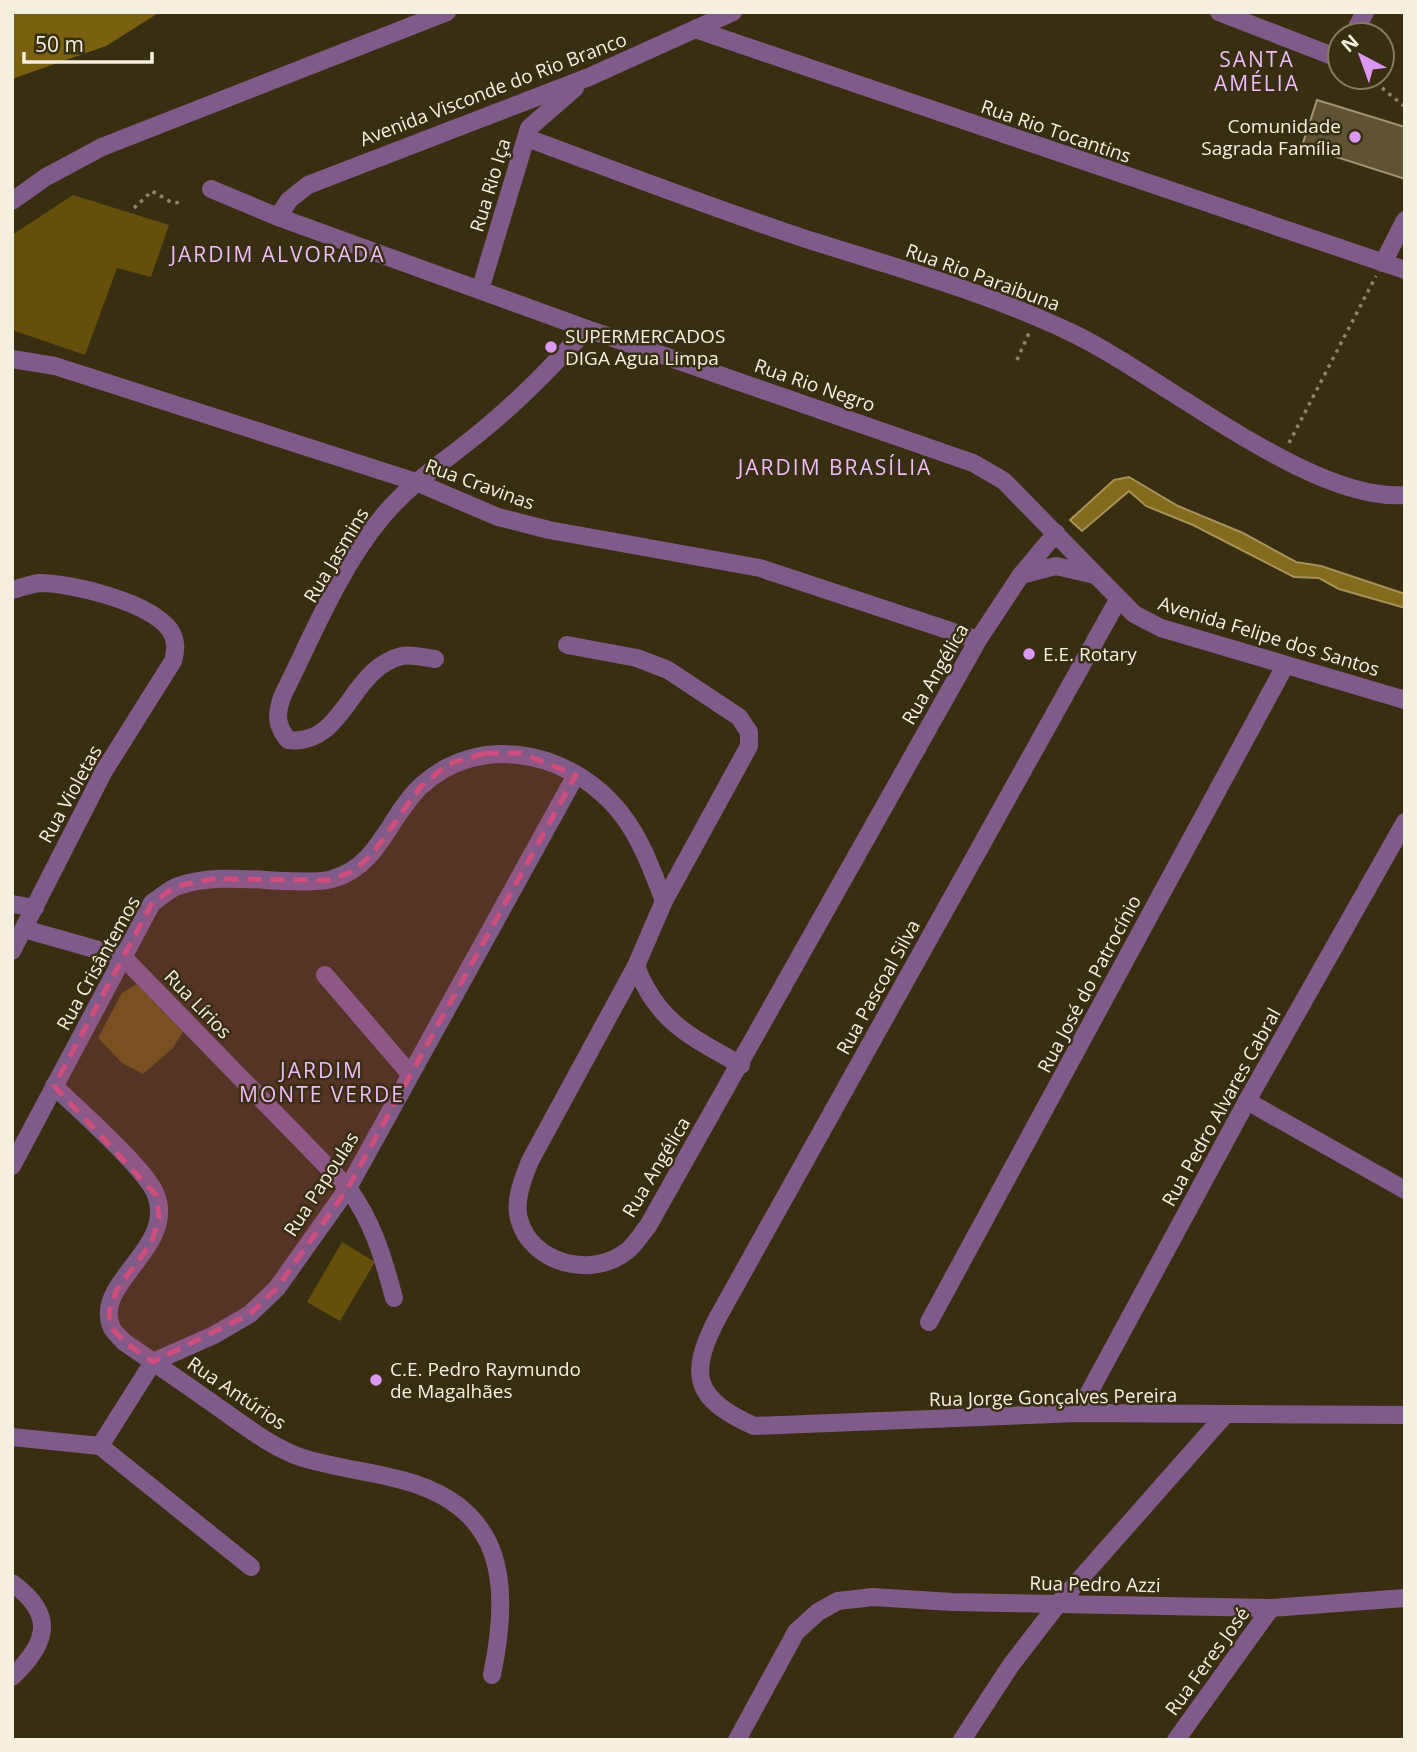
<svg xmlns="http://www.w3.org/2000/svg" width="1417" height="1752" font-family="'Open Sans',sans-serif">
  <rect width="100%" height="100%" fill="#382e11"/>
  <g fill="#65500b">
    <polygon points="73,195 169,225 151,277 117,268 85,355 15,331 12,326 12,235"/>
    <polygon points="137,984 183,1032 172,1049 143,1074 122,1063 98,1038 122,993"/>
    <polygon points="342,1242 375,1262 340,1321 307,1302"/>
  </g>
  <polygon fill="#7a6110" points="12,12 160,12 106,46 12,79"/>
  <polygon fill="#836a1d" stroke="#a59257" stroke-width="2" points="1129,477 1178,506 1243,533 1296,562 1321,566 1405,594 1405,608 1339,589 1319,578 1294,577 1193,525 1146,506 1129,491 1082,531 1070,520 1114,480"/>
  <polygon fill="#5e5335" stroke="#9f9373" stroke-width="2" points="1317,100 1405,127 1405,179 1302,146"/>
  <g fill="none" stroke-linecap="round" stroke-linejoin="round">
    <g stroke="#8c836c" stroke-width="3.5" stroke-dasharray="3.5 5" stroke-linecap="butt">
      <polyline points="1369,77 1405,107"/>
      <polyline points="134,208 152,191 171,202 181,203"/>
      <polyline points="1017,360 1029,333"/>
      <polyline points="1289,443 1376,276"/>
    </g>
    <g stroke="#7e5b89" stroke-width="18">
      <polyline points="1219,12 1330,55 1340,53"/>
      <polyline points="695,29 1405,270"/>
      <polyline points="1353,35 1365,12"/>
      <path d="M 527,138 C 619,172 712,208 806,239 C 894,267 986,292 1070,332 C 1158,373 1310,503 1405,495"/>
      <polyline points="211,189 278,217 587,329 973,463 1004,481 1134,614 1161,628 1405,700"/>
      <polyline points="12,201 46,177 102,147 447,12"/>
      <polyline points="278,217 289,200 308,185 589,77 733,12"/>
      <polyline points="1383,263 1405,220"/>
      <polyline points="480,290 529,128 575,88"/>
      <polyline points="12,359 55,366 416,482 498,517 549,530 760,568 978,640"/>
      <polyline points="1021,575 1056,566 1095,575"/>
      <path d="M 12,590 C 21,588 30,584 39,583 C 72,583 150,602 170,630 C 177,641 176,650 173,661 L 104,771 L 12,951"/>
      <path d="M 1118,600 L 718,1317 C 688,1374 693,1399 754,1426 L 1078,1413 L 1405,1415"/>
      <path d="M 567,645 L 637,658 L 668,670 L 739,717 L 749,732 L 749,746 L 664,901 L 636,966 L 530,1161 C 523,1179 514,1200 519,1219 C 531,1264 592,1279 627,1251 C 635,1245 641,1234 648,1226 L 978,640 L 1021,575 L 1056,533"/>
      <path d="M 435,659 C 425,658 412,654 402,656 C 349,668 345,747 288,740 C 276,725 276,715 282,697 C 312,637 339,568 383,516 C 412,481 450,458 484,429 C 521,399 554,364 587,329"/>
      <polyline points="12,904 35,908"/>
      <path d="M 24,929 L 123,957 L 348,1188 C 373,1222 383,1257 394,1298"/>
      <path d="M 636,966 C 657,1022 691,1037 741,1065"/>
      <polyline points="325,975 410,1074"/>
      <path d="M 54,1086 C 77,1108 147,1170 156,1195 C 176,1248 94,1282 111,1326 C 113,1332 120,1337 124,1342 C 158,1365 192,1389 225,1412 C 249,1429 275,1449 303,1458 C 335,1468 370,1471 402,1480 C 505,1507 511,1584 492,1675"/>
      <polyline points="1247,1101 1405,1190"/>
      <path d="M 12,1166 L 152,903 C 160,898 169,889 178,886 C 213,874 253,880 289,881 C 302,881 319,883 332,879 C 379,867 389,815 422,785 C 477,735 562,749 612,803 C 638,830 651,867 664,901"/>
      <polyline points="929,1322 1285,666"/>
      <polyline points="1078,1413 1247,1101 1405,822"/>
      <polyline points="12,1437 100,1446 251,1567"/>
      <polyline points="100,1446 153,1362 214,1335 250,1314 277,1288 348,1188 576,775"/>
      <path d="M 12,1583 C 55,1614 49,1642 12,1677"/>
      <polyline points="737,1740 796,1632 818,1612 838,1601 873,1597 952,1602 1271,1608 1405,1598"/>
      <polyline points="962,1740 1011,1665 1058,1604 1224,1416"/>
      <polyline points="1176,1740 1271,1608"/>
    </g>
  </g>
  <path fill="#cf4e7c" fill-opacity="0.2" stroke="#cf4e7c" stroke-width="5" stroke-dasharray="14 9" stroke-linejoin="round" d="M 485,753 L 521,753 L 576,775 L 348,1188 L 277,1288 L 250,1314 L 153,1362 L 124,1342 L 111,1327 L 109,1312 L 117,1289 L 151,1243 L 159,1218 L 156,1195 L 54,1086 L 152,903 L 176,886 L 212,879 L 331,880 L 355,870 L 372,854 L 420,787 L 448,764 Z"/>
  <g fill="#dd98f3" stroke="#382e11" stroke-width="2.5">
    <circle cx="1355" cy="137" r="7"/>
    <circle cx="551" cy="347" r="7"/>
    <circle cx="1029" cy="654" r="7"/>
    <circle cx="376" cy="1380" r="7"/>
  </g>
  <g text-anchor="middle" stroke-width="5" stroke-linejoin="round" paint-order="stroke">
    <g font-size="19" fill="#f5efde" stroke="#382e11">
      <text transform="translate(493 89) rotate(-21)" y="7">Avenida Visconde do Rio Branco</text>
      <text transform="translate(1056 131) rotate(19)" y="7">Rua Rio Tocantins</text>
      <text transform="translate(490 185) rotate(-73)" y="7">Rua Rio Iça</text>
      <text transform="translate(983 277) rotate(20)" y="7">Rua Rio Paraibuna</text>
      <text transform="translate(815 385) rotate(19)" y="7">Rua Rio Negro</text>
      <text transform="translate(480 484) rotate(20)" y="7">Rua Cravinas</text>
      <text transform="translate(336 555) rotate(-59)" y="7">Rua Jasmins</text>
      <text transform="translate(1269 636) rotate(17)" y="7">Avenida Felipe dos Santos</text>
      <text transform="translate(935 674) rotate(-60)" y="7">Rua Angélica</text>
      <text transform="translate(70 794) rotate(-61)" y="7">Rua Violetas</text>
      <text transform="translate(98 963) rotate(-61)" y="7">Rua Crisântemos</text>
      <text transform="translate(1089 984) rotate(-62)" y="7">Rua José do Patrocínio</text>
      <text transform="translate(878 987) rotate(-61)" y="7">Rua Pascoal Silva</text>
      <text transform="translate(198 1004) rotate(46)" y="7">Rua Lírios</text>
      <text transform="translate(1221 1107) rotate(-61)" y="7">Rua Pedro Alvares Cabral</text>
      <text transform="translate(656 1167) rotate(-59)" y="7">Rua Angélica</text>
      <text transform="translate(321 1184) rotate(-57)" y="7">Rua Papoulas</text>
      <text transform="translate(237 1393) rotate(34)" y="7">Rua Antúrios</text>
      <text transform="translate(1053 1397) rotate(-1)" y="7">Rua Jorge Gonçalves Pereira</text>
      <text transform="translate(1095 1584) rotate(1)" y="7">Rua Pedro Azzi</text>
      <text transform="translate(1207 1661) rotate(-54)" y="7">Rua Feres José</text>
    </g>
    <g font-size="19" fill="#f5efde" stroke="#382e11" text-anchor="start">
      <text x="1341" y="133" text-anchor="end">Comunidade<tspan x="1341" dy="22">Sagrada Família</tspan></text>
      <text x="565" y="343">SUPERMERCADOS<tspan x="565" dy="22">DIGA Agua Limpa</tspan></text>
      <text x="1043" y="661">E.E. Rotary</text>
      <text x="390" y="1376">C.E. Pedro Raymundo<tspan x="390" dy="22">de Magalhães</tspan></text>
    </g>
    <g font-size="21" letter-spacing="2" fill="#ecbcfb" stroke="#382e11">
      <text x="1257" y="67">SANTA<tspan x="1257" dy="24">AMÉLIA</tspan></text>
      <text x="278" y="262">JARDIM ALVORADA</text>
      <text x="835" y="475">JARDIM BRASÍLIA</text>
      <text x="322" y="1078">JARDIM<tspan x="322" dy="24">MONTE VERDE</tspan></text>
    </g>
  </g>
  <rect width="1417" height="1752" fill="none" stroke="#f5efde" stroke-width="28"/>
  <g transform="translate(1361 56) rotate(319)"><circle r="33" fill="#382e11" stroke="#847b63" stroke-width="2"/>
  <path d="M0-5L12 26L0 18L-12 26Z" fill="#dd98f3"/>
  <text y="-10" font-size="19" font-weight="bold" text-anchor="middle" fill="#f5efde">N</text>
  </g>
  <path d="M24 52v10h128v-10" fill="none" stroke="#f5efde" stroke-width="3.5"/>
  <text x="35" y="52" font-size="21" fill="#f5efde" stroke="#382e11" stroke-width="5" paint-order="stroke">50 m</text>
</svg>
